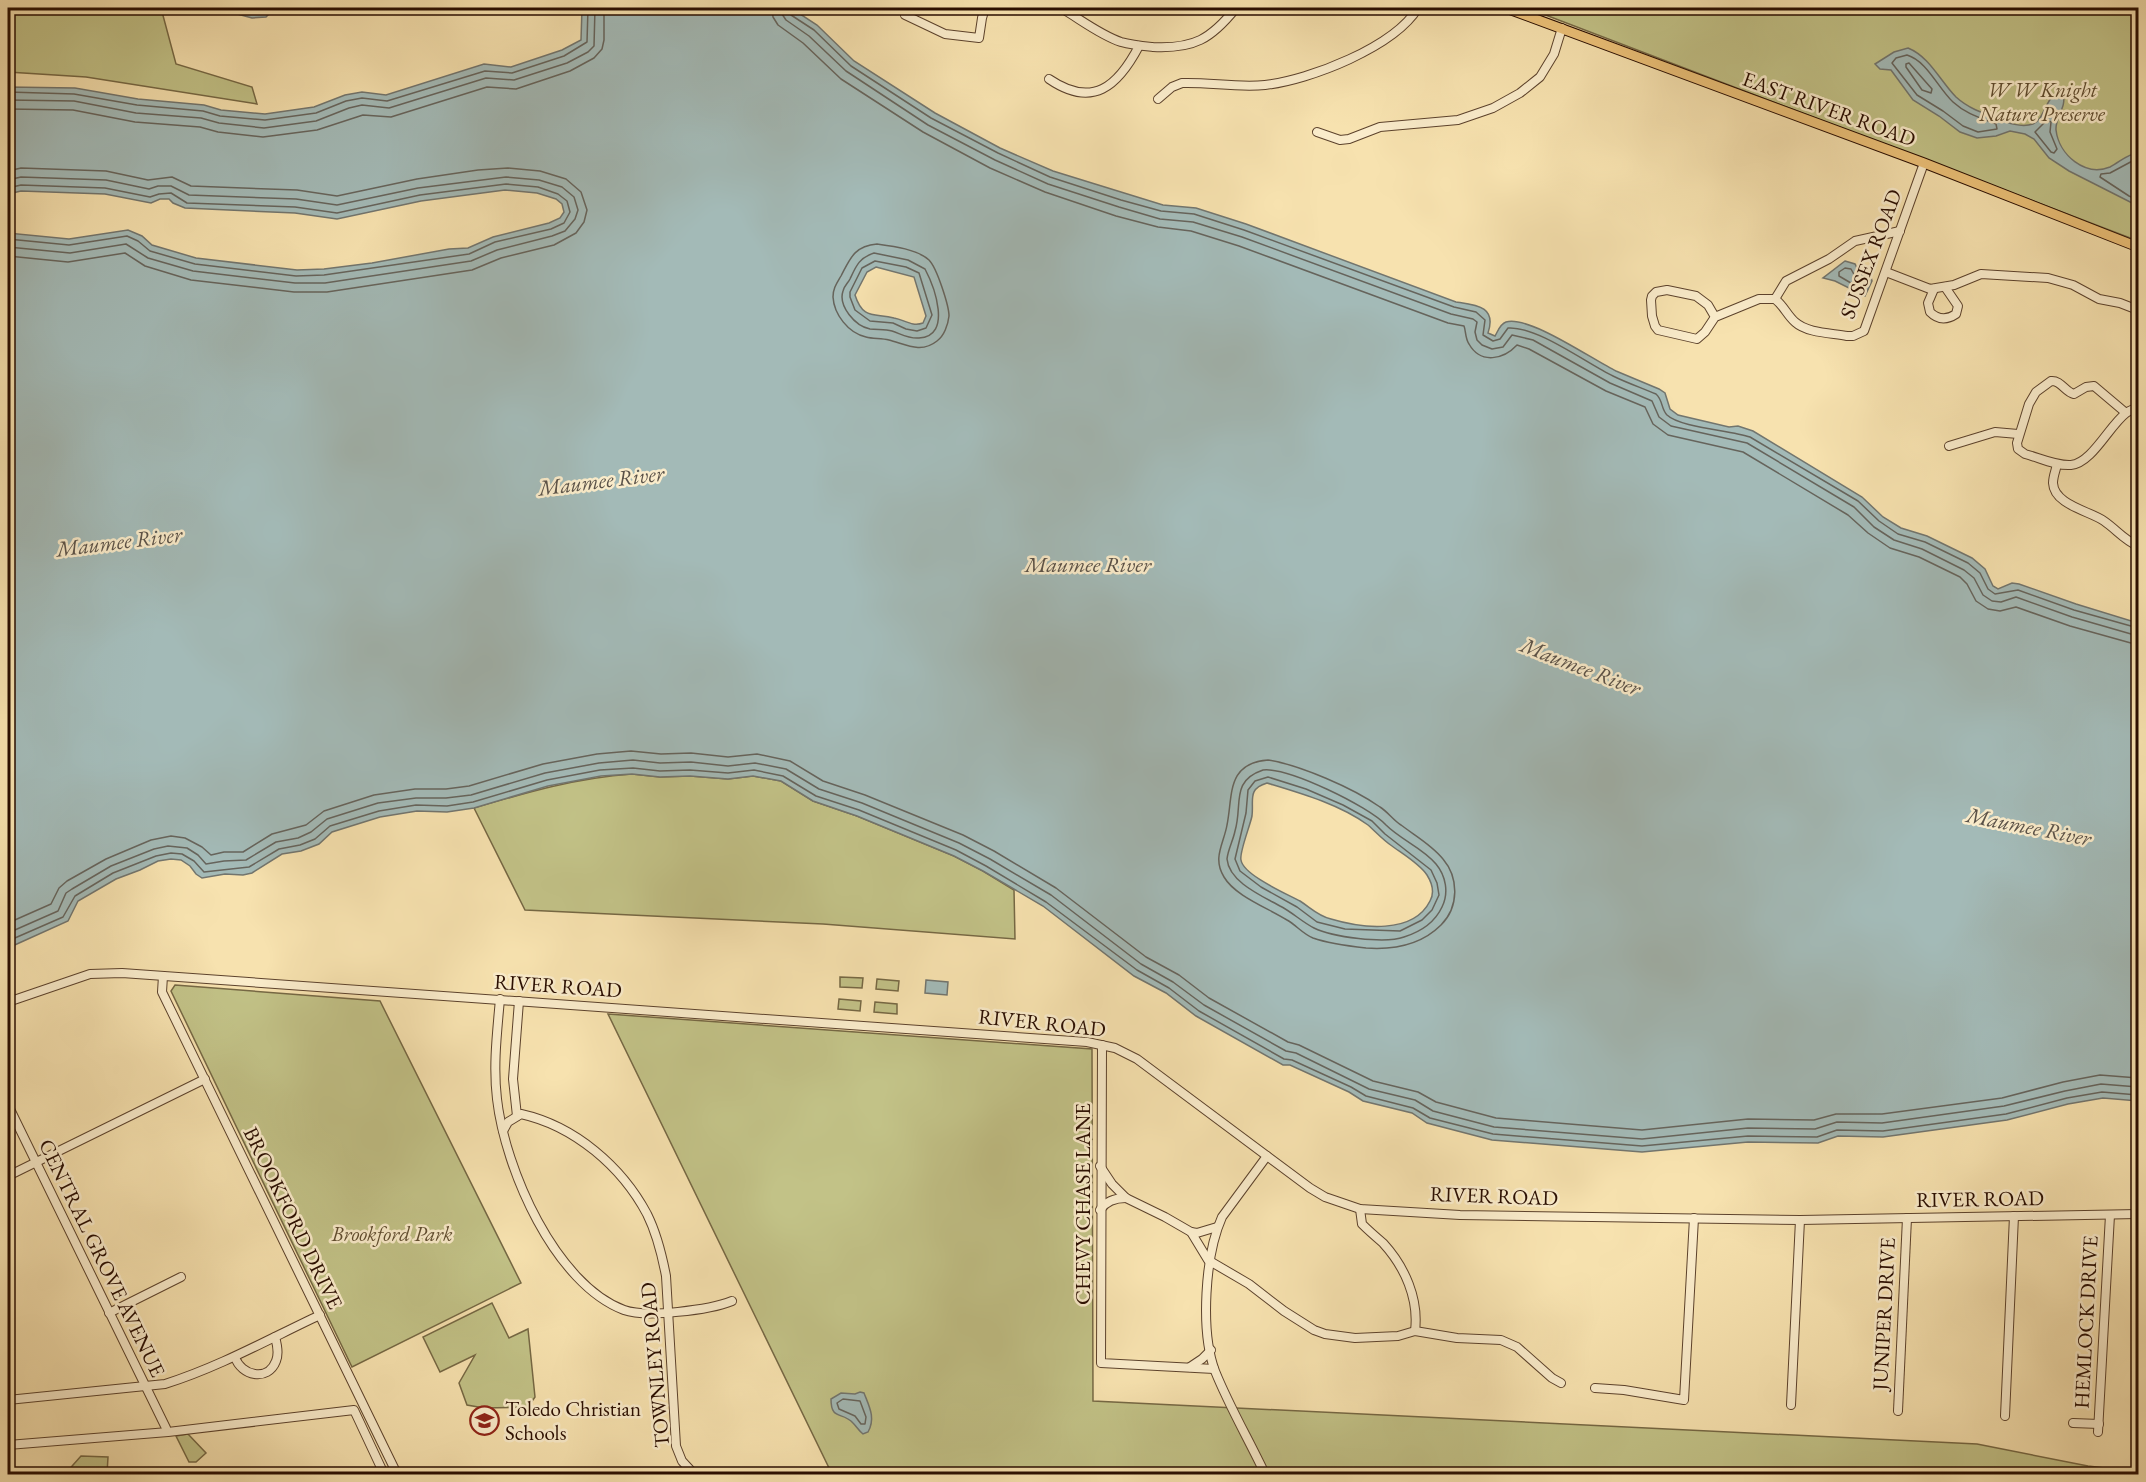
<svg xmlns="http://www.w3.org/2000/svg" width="2146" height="1482" font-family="'EB Garamond',serif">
  <rect width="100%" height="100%" fill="#f7e2af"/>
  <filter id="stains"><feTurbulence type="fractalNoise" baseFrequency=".00333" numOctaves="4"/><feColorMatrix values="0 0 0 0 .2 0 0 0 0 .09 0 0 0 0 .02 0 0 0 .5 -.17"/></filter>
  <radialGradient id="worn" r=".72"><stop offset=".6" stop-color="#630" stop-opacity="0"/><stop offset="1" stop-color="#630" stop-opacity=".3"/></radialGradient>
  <g fill="#c2c287" stroke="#766844" stroke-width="1.5">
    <polygon points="8,8 161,8 176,64 252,87 257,104 86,77 8,72"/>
    <polygon points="1536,8 2138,8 2138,241 1535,11"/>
    <path d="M 632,774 L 660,777 L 690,776 L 728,779 L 753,776 L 781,781 L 813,801 L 857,816 L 954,856 L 983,871 L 1014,890 L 1015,939 L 823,924 L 525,910 L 474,808 C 528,792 576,778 632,774 Z"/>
    <polygon points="840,977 863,978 862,988 840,987"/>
    <polygon points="877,979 899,981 898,991 876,989"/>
    <polygon points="175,985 380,1001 521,1283 352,1367 171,991"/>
    <polygon points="839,999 861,1001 860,1011 838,1009"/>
    <polygon points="875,1002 897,1004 897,1014 874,1012"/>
    <polygon points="608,1014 1092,1049 1093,1401 1977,1444 2088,1466 2138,1472 2138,1474 832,1474"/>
    <polygon points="492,1303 509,1338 528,1329 535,1397 528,1407 484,1408 467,1405 459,1383 475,1355 440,1372 423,1337"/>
    <polygon points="188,1434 206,1453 196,1462 189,1462 176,1436"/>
    <polygon points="81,1456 108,1457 107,1474 65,1474"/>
  </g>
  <g fill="#a3bab7" stroke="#72756e" stroke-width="1.5" fill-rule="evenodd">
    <polygon points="215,8 273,8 273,10 266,17 252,18"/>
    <path d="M 582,8 L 791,8 L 817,25 L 854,61 L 935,113 L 1000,148 L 1053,171 L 1163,205 L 1196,208 L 1246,224 L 1456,302 C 1476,305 1497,306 1488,333 L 1495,336 C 1498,331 1500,324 1506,322 C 1529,315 1593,360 1616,371 C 1630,377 1645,383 1659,389 L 1665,393 L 1670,409 L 1678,415 L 1729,427 L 1738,426 L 1753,431 L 1862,497 L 1883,517 L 1901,528 L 1927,536 L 1972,558 L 1985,569 L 1993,586 L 1998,589 L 2012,583 L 2019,584 L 2076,604 L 2138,623 L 2138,1101 L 2103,1098 L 2068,1104 L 2007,1120 L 1883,1137 L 1838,1136 L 1818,1143 L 1748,1142 L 1642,1152 L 1492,1140 L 1427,1123 L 1412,1113 L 1363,1101 L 1349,1092 L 1290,1065 L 1283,1065 L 1196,1016 L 1166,993 L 1134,976 L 1043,906 L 983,871 L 954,856 L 857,816 L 813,801 L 781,781 L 753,776 L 728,779 L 690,776 L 660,777 L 632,774 L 601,776 L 548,786 L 474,808 L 447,812 L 417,811 L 380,817 L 332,832 L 319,844 L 301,851 L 282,854 L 252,873 L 243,875 L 225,874 L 202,878 L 196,874 L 190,866 L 181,860 L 171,859 L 158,861 L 140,870 L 116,879 L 78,901 L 68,921 L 8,948 L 8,233 L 69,239 L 128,230 L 142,236 L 152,245 L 196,258 L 297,270 L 324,269 L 372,263 L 449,249 L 468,248 L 493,237 L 549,223 L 560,218 L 564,212 L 562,204 L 556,199 L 537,193 L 505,190 L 421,201 L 337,219 L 295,213 L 185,208 L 173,203 L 169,199 L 160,199 L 151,203 L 105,194 L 21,191 L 8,194 L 8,87 L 75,88 L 138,99 L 204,105 L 221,110 L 265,114 L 314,107 L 345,95 L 362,92 L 386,95 L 484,64 L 511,67 L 562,50 L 581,40 ZM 876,267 L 914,277 L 926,316 L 923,323 C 912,327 905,320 894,318 C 874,313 863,320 855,295 L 867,272 ZM 1267,783 C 1300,793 1339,804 1368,825 C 1376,832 1383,840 1392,846 C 1403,854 1420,864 1427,875 C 1432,883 1435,892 1430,901 C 1413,935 1361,928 1331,919 C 1318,916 1311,908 1300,901 C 1287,894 1243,875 1241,860 C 1239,853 1250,826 1252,816 C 1254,800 1247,789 1267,783 Z"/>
    <path d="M 1908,48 C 1930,57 1940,81 1956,97 C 1968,108 1982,113 1997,118 C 2008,123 2021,128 2033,124 C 2044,120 2045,99 2058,92 L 2063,95 C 2067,107 2055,117 2056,130 C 2059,155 2085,177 2110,167 C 2120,162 2127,154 2138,153 L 2138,206 L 2069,171 L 2049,158 L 2034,139 L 2025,134 L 2010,131 L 1996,136 L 1977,138 L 1960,132 L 1939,116 L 1913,100 L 1891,70 L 1880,69 L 1875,64 L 1894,52 Z"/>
    <polygon points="1845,261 1855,264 1860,274 1871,277 1872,281 1865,296 1835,281 1823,278"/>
    <polygon points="926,980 948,982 947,995 925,993"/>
    <path d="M 860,1392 L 864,1393 C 869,1406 876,1418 868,1432 L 863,1434 C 858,1430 857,1427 853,1423 C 842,1411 831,1421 831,1399 L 841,1393 L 855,1394 Z"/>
  </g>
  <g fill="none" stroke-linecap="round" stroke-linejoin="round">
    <g stroke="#66645c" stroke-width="1.5">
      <path d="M 772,8 L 773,17 L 778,25 L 803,43 L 841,79 L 923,132 L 990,168 L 1045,192 L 1116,216 L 1158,227 L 1191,231 L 1239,246 L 1448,323 L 1464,326 C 1466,331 1465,338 1469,344 C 1481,365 1504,359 1517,345 L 1529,349 L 1606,391 L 1645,407 L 1653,424 L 1668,435 L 1743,452 L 1848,515 L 1868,533 L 1890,548 L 1919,557 L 1960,577 L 1967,584 L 1976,601 L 1988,609 L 2000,611 L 2016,607 L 2070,626 L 2138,645"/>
      <polyline points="781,8 782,14 786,20 809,36 846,71 928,125 995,160 1048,184 1119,207 1160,219 1193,222 1242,237 1451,314 1473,319 1477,322 1475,332 1477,340 1482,345 1492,349 1503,347 1512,335 1533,340 1610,383 1652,401 1659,417 1671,426 1747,443 1854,507 1874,527 1894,540 1922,549 1964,570 1974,578 1983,595 1992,601 2001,602 2016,597 2072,617 2138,636"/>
      <path d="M 789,8 L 791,15 L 814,30 L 851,66 L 931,118 L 998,153 L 1050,177 L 1121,200 L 1161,211 L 1194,214 L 1244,230 L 1454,307 L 1476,312 L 1485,320 L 1483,335 L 1493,341 L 1500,339 L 1508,328 C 1537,326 1586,363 1613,376 C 1627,383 1642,388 1656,394 C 1663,400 1661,409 1667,415 C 1681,428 1731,430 1750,437 L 1858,501 L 1879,521 L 1898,534 L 1925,542 L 1968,563 L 1980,573 L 1988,589 L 1995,594 L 2018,590 L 2074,610 L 2138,628"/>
      <path d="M 1907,55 C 1927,61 1938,88 1953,102 C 1966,114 1981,118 1996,124 L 1997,129 L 1978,132 L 1963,126 L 1943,111 L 1917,95 L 1892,63 L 1896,58 Z"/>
      <polygon points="1909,63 1932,89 1931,93 1922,90 1906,67 1906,64"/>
      <polyline points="8,92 74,94 137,105 203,111 220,116 265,120 316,113 346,101 362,98 387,101 485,71 512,73 564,56 587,42 588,8"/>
      <polyline points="8,100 74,101 136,113 201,118 219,123 264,128 316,121 349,108 362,105 389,108 486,78 514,80 567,63 588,52 594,46 595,8"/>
      <polyline points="8,109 73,110 135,122 200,127 218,132 263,137 317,130 363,115 391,117 487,87 516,89 570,71 594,58 602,49 604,40 604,8"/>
      <polygon points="2047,120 2051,122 2050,132 2057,149 2054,153 2051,152 2035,132"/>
      <polyline points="2138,158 2110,173 2101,174 2100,177 2129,196 2138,200"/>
      <polyline points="8,171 21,168 106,171 148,180 172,177 191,186 297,190 337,196 417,179 478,170 508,168 540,171 566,179 581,192 587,210 584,222 576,233 554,245 501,258 472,270 327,292 294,292 191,280 145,266 125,253 68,262 8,256"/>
      <polyline points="8,180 21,177 106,180 149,189 158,186 171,186 189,195 296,199 337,205 418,188 506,177 539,180 562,187 574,197 578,210 575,219 565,231 552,236 497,250 471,261 325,283 295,283 193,271 148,258 126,244 70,253 8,247"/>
      <polyline points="8,188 21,185 105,188 150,197 159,194 171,193 187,203 295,207 337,213 420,195 506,184 538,187 558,194 567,201 570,212 564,223 551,229 495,242 469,254 324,275 296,276 195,264 150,251 138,241 127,236 69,245 8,239"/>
      <path d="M 877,244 C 892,246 917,249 929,260 C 937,268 949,306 949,316 C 948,325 944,336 937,341 C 921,354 905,344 889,340 C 881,338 873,339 866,337 C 848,333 834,314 833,297 C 833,288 837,283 841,276 C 850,259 854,246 877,244 Z"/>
      <path d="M 874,253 L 908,260 L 925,269 C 934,286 953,336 919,338 C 909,339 901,334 892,331 C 885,329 877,330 870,329 C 855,326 838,306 843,291 C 844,286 848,283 850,279 C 856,266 859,258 874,253 Z"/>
      <polygon points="875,261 906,267 919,273 932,315 926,328 917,331 906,329 893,323 870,321 855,310 850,297 850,292 862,268"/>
      <polygon points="1845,268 1851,269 1856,278 1863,281 1863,285 1856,286 1839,276 1839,272"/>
      <path d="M 1268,760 C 1300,765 1353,788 1380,807 C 1388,812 1393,820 1401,825 C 1414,835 1432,845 1443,859 C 1459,878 1459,907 1441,925 C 1421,945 1394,950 1366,948 C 1348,946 1330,944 1313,938 C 1303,934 1296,925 1287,920 C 1268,908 1235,896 1224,877 C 1212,858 1224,843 1227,825 C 1233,796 1226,763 1268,760 Z"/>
      <path d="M 1263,770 C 1288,767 1368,806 1386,825 C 1401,840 1423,848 1436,864 C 1446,876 1449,893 1442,907 C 1435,922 1420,932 1404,937 C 1385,944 1332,937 1314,928 C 1302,922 1292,912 1280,906 C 1262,896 1229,882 1227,859 C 1228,849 1233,841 1235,831 C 1243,805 1230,781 1263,770 Z"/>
      <polygon points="1268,777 1306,789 1343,805 1372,821 1385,834 1431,870 1437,883 1439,895 1432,910 1422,920 1400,931 1345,929 1317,922 1297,907 1261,887 1240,871 1235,859 1246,813 1248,790 1255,781"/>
      <polyline points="8,923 51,904 59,888 67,881 106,859 151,840 171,836 185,838 202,847 211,855 224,852 243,852 272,834 306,825 324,811 374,795 415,789 446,789 469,786 543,764 597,754 631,751 661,754 691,753 728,757 757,754 790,761 823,781 865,795 963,835 994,851 1056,888 1146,957 1179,975 1209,998 1288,1042 1299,1045 1373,1081 1418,1092 1436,1102 1496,1118 1642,1130 1748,1119 1814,1120 1836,1114 1882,1114 2002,1098 2063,1082 2100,1075 2138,1078"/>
      <polyline points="8,933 58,911 66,893 72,889 111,866 154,849 168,846 187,848 198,855 206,864 224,861 246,860 276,842 298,838 311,832 327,819 378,803 416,798 446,798 471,795 545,773 599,763 633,760 660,763 691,762 728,766 755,763 786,769 819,789 862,803 959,843 990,859 1051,895 1141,964 1173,982 1204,1005 1286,1051 1296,1053 1369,1089 1415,1100 1433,1111 1494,1127 1642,1139 1748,1128 1815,1129 1837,1122 1882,1123 2004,1106 2065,1091 2101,1084 2138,1087"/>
      <polyline points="8,941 63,917 75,896 113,873 156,856 171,853 182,854 194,861 204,872 249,867 279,849 300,845 315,839 330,826 379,811 416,805 447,806 473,802 547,780 600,770 633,768 660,771 690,770 728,773 754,770 783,776 816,796 859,810 956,850 986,866 1046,902 1137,970 1169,988 1199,1011 1284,1059 1292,1060 1351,1087 1366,1096 1413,1108 1430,1118 1493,1134 1642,1146 1748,1136 1817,1137 1837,1130 1883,1131 2006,1114 2067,1098 2102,1092 2138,1095"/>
      <polygon points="843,1399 860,1401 866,1417 865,1424 861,1424 855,1416 839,1409 837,1403"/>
    </g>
    <defs>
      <g id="minor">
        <path d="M 1061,8 C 1080,19 1100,35 1121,42 C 1132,45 1143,46 1153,47 C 1194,49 1211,39 1236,8"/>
        <polyline points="905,15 945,34 979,38 982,18 985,8"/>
        <path d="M 1049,79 C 1093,109 1118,86 1139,46"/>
        <path d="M 1158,99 L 1172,87 L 1182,83 C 1209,82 1238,88 1265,85 C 1310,80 1394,47 1418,8"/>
        <polyline points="1317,132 1340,140 1349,139 1380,127 1458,120 1493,108 1520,93 1540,77 1554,54 1562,28"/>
        <polyline points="1886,272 1930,289 1954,285 1981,274 2048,278 2073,285 2099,299 2120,303 2138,310"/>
        <path d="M 1934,289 L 1928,303 L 1930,312 C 1938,320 1947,320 1956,314 L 1958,306 L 1945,287"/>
        <path d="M 1775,299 C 1784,306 1787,315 1795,322 C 1807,333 1831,333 1847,336 L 1853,336 L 1864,331 L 1924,163"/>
        <polyline points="1715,317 1705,332 1697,339 1658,330 1655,326 1652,316 1651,300 1652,296 1656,292 1667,290 1696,296 1708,305 1715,317 1759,299 1775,299 1786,281 1829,259 1855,241 1900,231"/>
        <path d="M 2126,413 L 2094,386 L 2086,387 L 2074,394 C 2065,392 2061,380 2051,381 L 2036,392 L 2029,404 L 2017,443 L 2018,449 L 2025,454 C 2040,458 2056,466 2071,465 C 2092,463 2109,426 2126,413 C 2130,410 2134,409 2138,407"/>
        <polyline points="1949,446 1995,432 2018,434"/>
        <path d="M 2057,464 C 2056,470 2053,476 2053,483 C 2054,505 2090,511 2104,521 C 2117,530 2124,540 2138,546"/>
        <polyline points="163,976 162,992 397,1474"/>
        <path d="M 500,999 C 497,1033 493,1066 497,1099 C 505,1169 555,1284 624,1310 C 646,1318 710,1310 732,1301"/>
        <polyline points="8,1002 90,974 122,973 1087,1042 1115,1048 1137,1059 1310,1188 1325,1197 1360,1209 1460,1215 1800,1220 2138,1214"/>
        <polyline points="1102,1045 1101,1363 1214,1369"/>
        <polyline points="8,1105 166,1428"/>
        <polyline points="517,1116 513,1079 519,1001"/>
        <path d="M 503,1131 L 508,1122 L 521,1114 C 575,1126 622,1167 647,1214 C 657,1234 662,1255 666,1276 L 676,1446 L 682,1461 L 694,1474"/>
        <polyline points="1100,1166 1112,1184 1126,1198 1165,1217 1191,1232 1208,1260 1249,1284 1284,1311 1314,1330 1325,1334 1355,1338 1398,1336 1415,1331 1457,1338 1501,1340 1517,1347 1552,1378 1561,1383"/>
        <polyline points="8,1176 205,1079"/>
        <path d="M 1360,1209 L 1362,1224 C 1369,1231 1376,1237 1383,1243 C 1405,1267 1419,1299 1415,1331"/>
        <path d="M 1100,1210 C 1106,1201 1116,1198 1126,1198"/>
        <polyline points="1191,1232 1197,1233 1217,1227"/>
        <polyline points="109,1313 181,1277"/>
        <path d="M 235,1357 C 241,1376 268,1382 276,1361 C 279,1354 277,1344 275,1337"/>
        <polyline points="1190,1367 1202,1359 1211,1350"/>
        <polyline points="1595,1388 1624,1390 1684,1400 1694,1218"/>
        <path d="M 8,1400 L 165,1384 C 219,1367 269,1339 320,1315"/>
        <polyline points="1791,1405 1800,1220"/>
        <polyline points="1898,1411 1907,1218"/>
        <polyline points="2005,1416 2014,1216"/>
        <polyline points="2073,1423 2099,1424"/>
        <polyline points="2098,1432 2110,1215"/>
        <polyline points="8,1445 168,1432 354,1410 384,1474"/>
        <path d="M 1265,1474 C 1249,1440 1229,1406 1215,1371 C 1200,1331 1205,1255 1222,1217 L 1267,1156"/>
      </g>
      <polyline id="major" points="1506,8 1924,163 2138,247"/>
    </defs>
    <use href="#minor" stroke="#5c422c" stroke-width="10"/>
    <use href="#major" stroke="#290d00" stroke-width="11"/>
    <use href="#minor" stroke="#faeccb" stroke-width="8"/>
    <use href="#major" stroke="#ecc178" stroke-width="9"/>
  </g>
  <defs>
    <symbol id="school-ring" viewBox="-11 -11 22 22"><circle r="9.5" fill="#faeccb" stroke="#8f2418" stroke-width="1.5"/><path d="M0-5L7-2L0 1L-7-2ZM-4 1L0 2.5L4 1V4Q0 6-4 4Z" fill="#8f2418"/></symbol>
  </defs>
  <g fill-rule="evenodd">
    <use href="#school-ring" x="468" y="1404" width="33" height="33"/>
  </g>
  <g text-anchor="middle" stroke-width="5" stroke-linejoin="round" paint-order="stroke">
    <g font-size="21" font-style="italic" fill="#5f4c2f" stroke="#faeccb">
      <text x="2042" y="97">W W Knight<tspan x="2042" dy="24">Nature Preserve</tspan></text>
      <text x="392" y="1241">Brookford Park</text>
    </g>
    <g font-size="21" fill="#290d00" stroke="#faeccb">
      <text transform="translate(1829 109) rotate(20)" y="7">EAST RIVER ROAD</text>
      <text transform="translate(1871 254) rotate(-69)" y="7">SUSSEX ROAD</text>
      <text transform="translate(558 986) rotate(4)" y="7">RIVER ROAD</text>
      <text transform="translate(1042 1023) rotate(6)" y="7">RIVER ROAD</text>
      <text transform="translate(1494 1196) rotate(2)" y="7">RIVER ROAD</text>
      <text transform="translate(1980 1199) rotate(-1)" y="7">RIVER ROAD</text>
      <text transform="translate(1083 1204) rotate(-90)" y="7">CHEVY CHASE LANE</text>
      <text transform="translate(293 1218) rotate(64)" y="7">BROOKFORD DRIVE</text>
      <text transform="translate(102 1258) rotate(64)" y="7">CENTRAL GROVE AVENUE</text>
      <text transform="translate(1884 1314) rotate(-87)" y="7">JUNIPER DRIVE</text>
      <text transform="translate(2086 1322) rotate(-87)" y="7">HEMLOCK DRIVE</text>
      <text transform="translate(655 1365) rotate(-95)" y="7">TOWNLEY ROAD</text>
    </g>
    <g font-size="21" fill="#290d00" stroke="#faeccb" text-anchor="start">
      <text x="505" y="1416">Toledo Christian<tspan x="505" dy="24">Schools</tspan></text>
    </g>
    <g font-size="22" font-style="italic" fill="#5a5249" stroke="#faeccb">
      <text transform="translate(601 480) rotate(-7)" y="8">Maumee River</text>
      <text transform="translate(119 541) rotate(-7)" y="8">Maumee River</text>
      <text x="1088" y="572">Maumee River</text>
      <text transform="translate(1581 666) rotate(21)" y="8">Maumee River</text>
      <text transform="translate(2029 826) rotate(11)" y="8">Maumee River</text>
    </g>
  </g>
  <rect width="2146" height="1482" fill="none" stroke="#f7e2af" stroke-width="30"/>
  <rect x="9" y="9" width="2128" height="1464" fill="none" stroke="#290d00" stroke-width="3"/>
  <rect x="15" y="15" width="2116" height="1452" fill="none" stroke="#290d00" stroke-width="1.5"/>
  <rect width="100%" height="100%" filter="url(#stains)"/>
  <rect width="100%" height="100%" fill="url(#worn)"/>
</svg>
